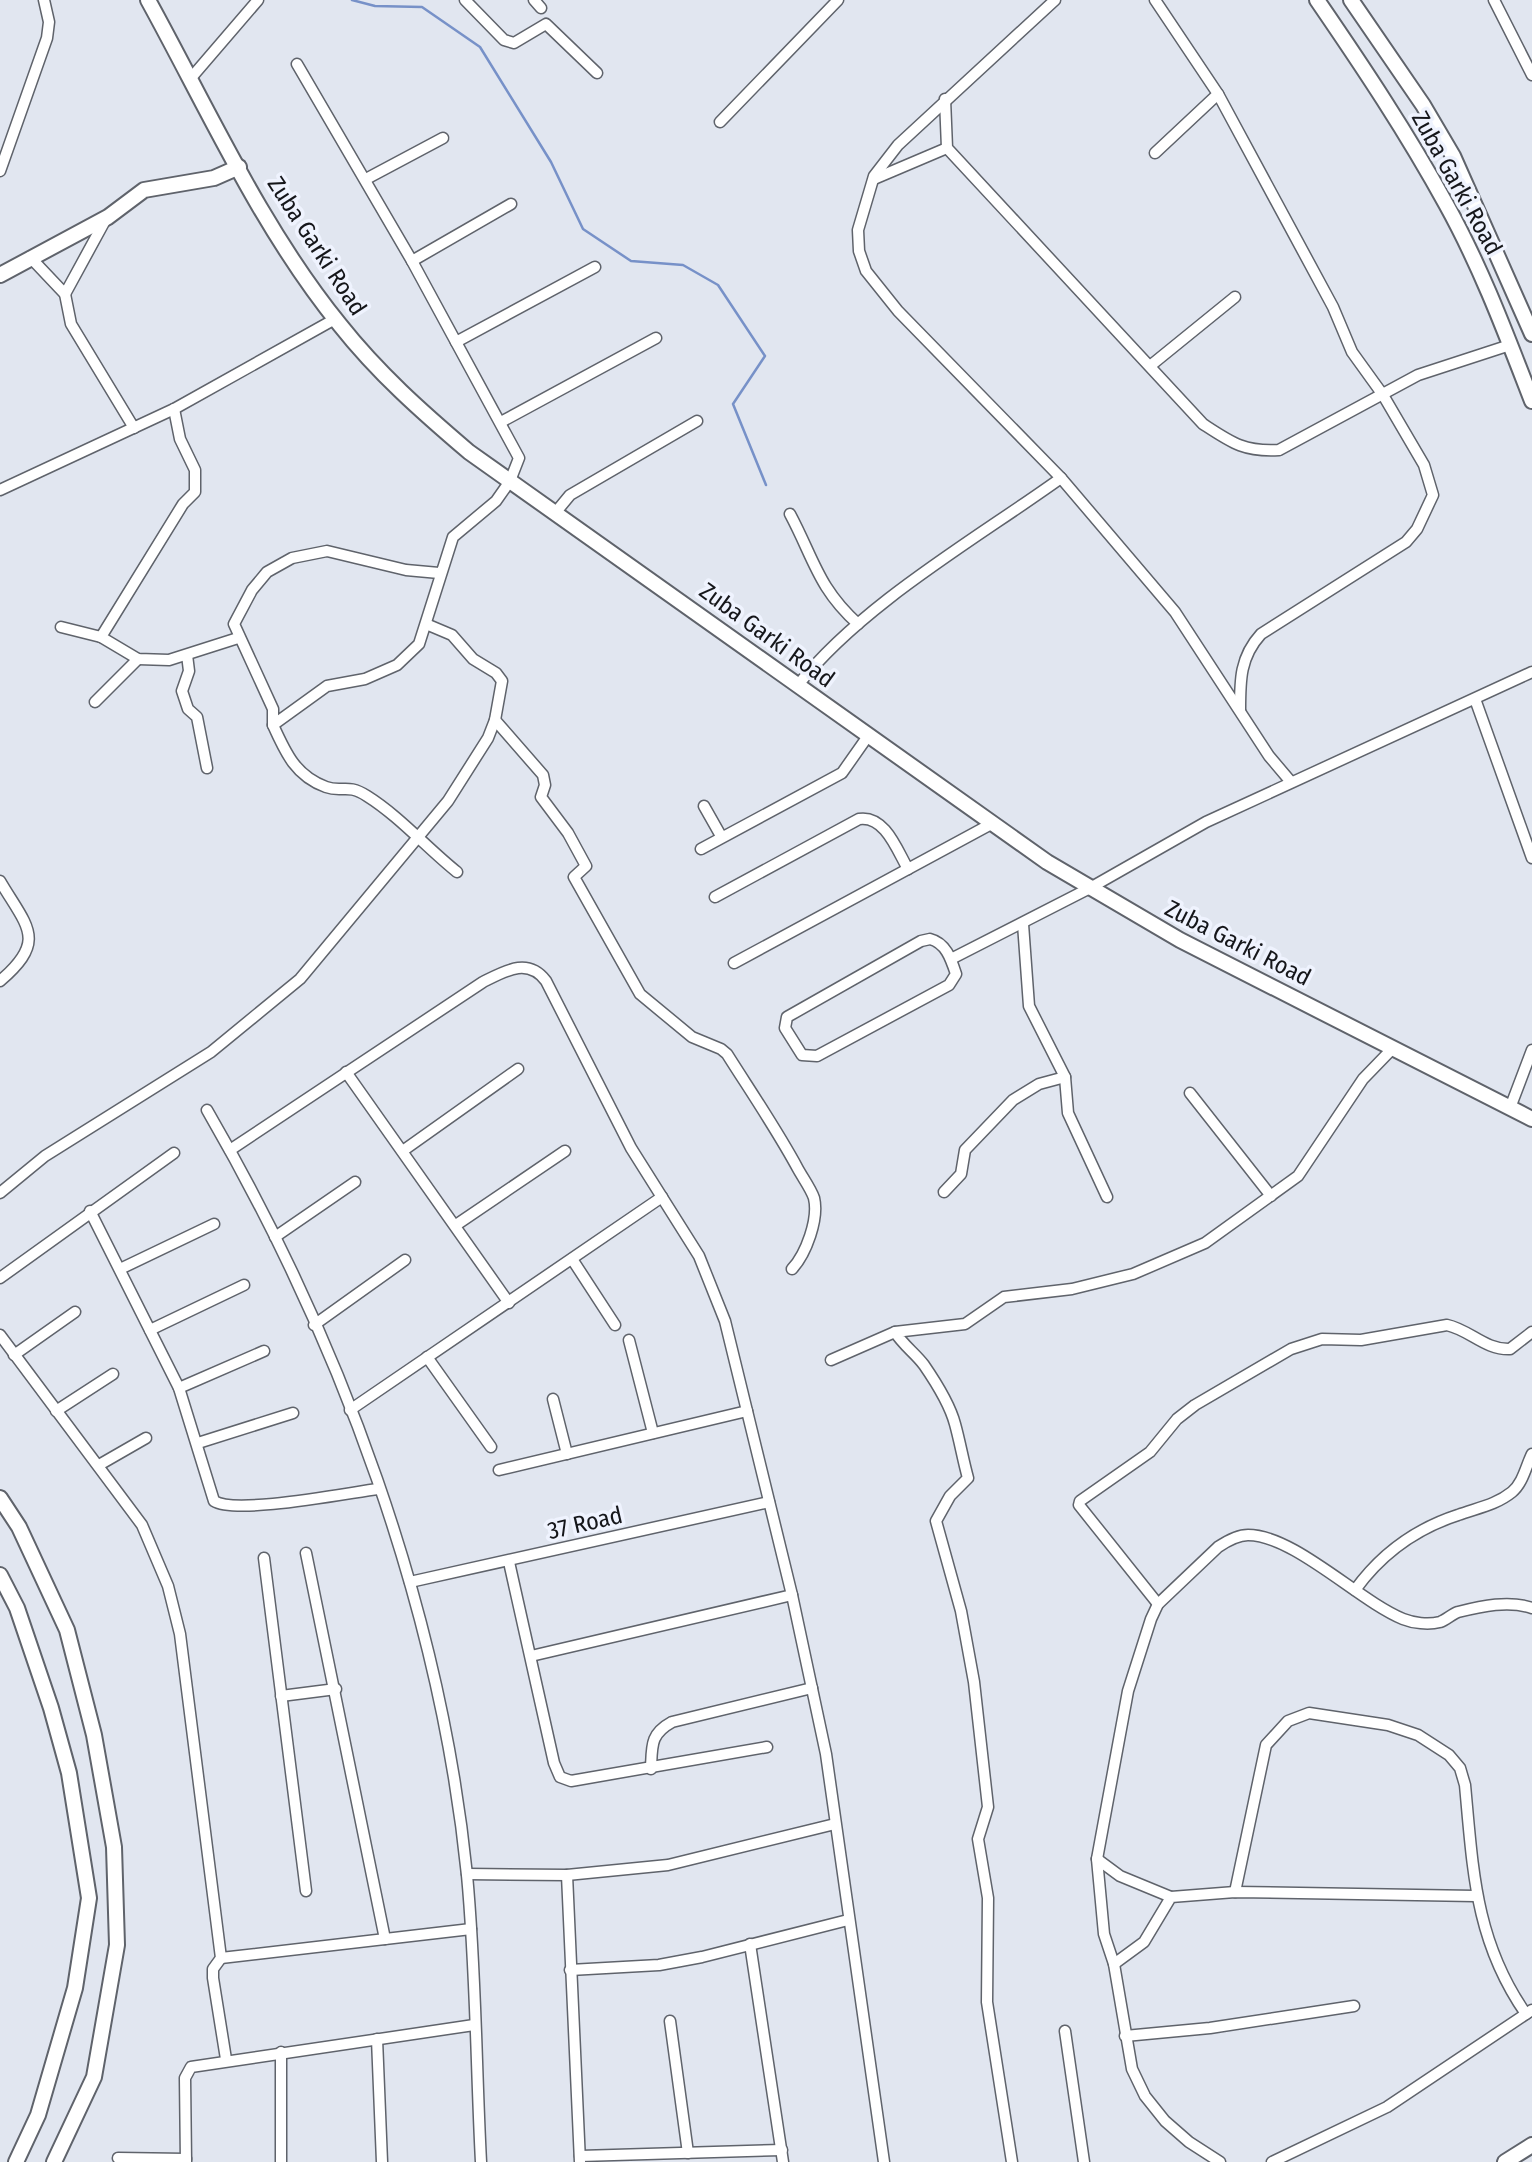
<svg xmlns="http://www.w3.org/2000/svg" width="1532" height="2162" font-family="'Fira Sans Condensed',sans-serif">
  <rect width="100%" height="100%" fill="#e1e6f0"/>
  <g fill="none" stroke-linecap="round" stroke-linejoin="round">
    <polyline stroke="#7791c8" stroke-width="2.5" points="352,0 375,6 422,7 480,47 551,162 583,229 631,261 683,265 718,285 765,356 733,404 766,485"/>
    <defs>
      <g id="street">
        <polyline points="465,0 504,40 514,43 546,24 597,73"/>
        <polyline points="534,0 541,8"/>
        <polyline points="1055,0 898,145 874,176 858,230 859,251 866,271 898,311 1061,478 1175,612 1269,756 1291,782"/>
        <polyline points="1155,0 1218,94 1155,153"/>
        <polyline points="1494,0 1532,75"/>
        <polyline points="297,64 412,261 519,458 510,481 496,501 453,537 419,644 397,665 365,679 327,686 273,725 273,709 234,624 252,590 267,572 292,558 327,551 406,570 439,573"/>
        <polyline points="191,78 258,0"/>
        <path d="M 1218,94 L 1333,307 L 1352,352 L 1383,395 L 1424,465 L 1433,495 L 1417,529 L 1406,542 L 1261,634 C 1240,657 1240,680 1240,710"/>
        <path d="M 945,99 L 947,148 L 1203,424 C 1232,443 1244,452 1279,450 L 1418,375 L 1510,345"/>
        <polyline points="720,122 838,0"/>
        <polyline points="0,171 47,38 49,22 44,0"/>
        <polyline points="366,179 443,138"/>
        <polyline points="874,179 947,148"/>
        <polyline points="30,257 65,294 71,324 134,428"/>
        <polyline points="412,261 511,204"/>
        <polyline points="65,294 107,217"/>
        <polyline points="456,342 595,267"/>
        <polyline points="1150,366 1235,297"/>
        <polyline points="174,409 180,439 195,470 195,492 183,504 101,637 138,659 169,660 238,638"/>
        <polyline points="501,422 656,338"/>
        <polyline points="0,490 174,409 335,319"/>
        <polyline points="556,512 570,495 697,421"/>
        <path d="M 790,514 C 814,559 818,588 858,624"/>
        <polyline points="61,627 101,637"/>
        <polyline points="187,655 189,671 182,691 188,709 197,717 207,768"/>
        <path d="M 798,685 C 862,604 976,539 1061,478"/>
        <polyline points="1475,699 1532,858"/>
        <polyline points="95,702 138,659"/>
        <path d="M 495,720 L 543,775 L 545,785 L 541,797 L 568,833 L 586,866 L 574,877 L 640,994 L 692,1037 L 721,1049 L 727,1054 C 751,1092 777,1130 798,1169 C 803,1178 811,1189 814,1198 C 819,1219 806,1254 792,1269"/>
        <path d="M 273,725 C 286,754 296,776 326,787 C 342,793 347,783 367,796 C 399,816 427,848 457,872"/>
        <polyline points="704,806 721,836"/>
        <polyline points="701,849 842,773 868,736"/>
        <path d="M 0,881 C 27,927 48,940 0,981"/>
        <path d="M 715,897 L 859,819 C 885,815 897,850 908,869"/>
        <polyline points="1023,924 1029,1006 1065,1077 1068,1113 1107,1197"/>
        <path d="M 930,939 C 946,943 951,959 956,974 L 949,985 L 817,1056 L 802,1055 L 785,1028 L 787,1017 L 921,941 Z"/>
        <polyline points="951,959 1090,888 1206,822 1532,672"/>
        <polyline points="734,963 993,823"/>
        <polyline points="346,1072 509,1303"/>
        <polyline points="1190,1093 1271,1196"/>
        <polyline points="1510,1108 1532,1050"/>
        <path d="M 207,1110 C 341,1341 440,1609 467,1875 C 476,1970 476,2066 481,2162"/>
        <path d="M 230,1150 L 483,982 C 505,971 528,957 546,981 L 631,1148 L 699,1256 L 725,1321 L 792,1595 L 826,1754 L 884,2162"/>
        <polyline points="404,1150 518,1069"/>
        <polyline points="944,1192 961,1174 965,1150 1013,1100 1039,1084 1065,1077"/>
        <polyline points="0,1193 45,1156 211,1052 300,979 448,801 488,738 495,720 502,681 496,673 473,659 452,635 426,624"/>
        <path d="M 90,1211 L 179,1388 L 214,1501 C 236,1515 347,1493 378,1489"/>
        <polyline points="456,1225 565,1151"/>
        <polyline points="275,1237 355,1182"/>
        <polyline points="572,1259 615,1325"/>
        <polyline points="120,1269 214,1224"/>
        <polyline points="0,1278 174,1153"/>
        <polyline points="314,1325 405,1260"/>
        <polyline points="150,1330 244,1285"/>
        <polyline points="0,1335 142,1525 168,1586 180,1634 221,1958 213,1969 213,1978 226,2059"/>
        <polyline points="629,1340 653,1433"/>
        <polyline points="14,1355 75,1312"/>
        <polyline points="427,1357 491,1447"/>
        <polyline points="831,1360 895,1332"/>
        <polyline points="179,1388 264,1351"/>
        <polyline points="553,1399 567,1454"/>
        <polyline points="350,1410 662,1197"/>
        <polyline points="56,1411 113,1374"/>
        <polyline points="198,1443 293,1413"/>
        <polyline points="99,1465 146,1438"/>
        <polyline points="499,1470 747,1411"/>
        <polyline points="306,1553 385,1939"/>
        <polyline points="264,1558 306,1891"/>
        <polyline points="509,1562 554,1763 560,1777 571,1781 767,1747"/>
        <polyline points="410,1582 769,1502"/>
        <path d="M 1355,1590 C 1381,1554 1415,1529 1458,1515 C 1477,1508 1496,1505 1512,1492 C 1523,1483 1526,1466 1532,1454"/>
        <path d="M 1158,1604 L 1079,1505 L 1080,1501 L 1150,1452 L 1177,1419 L 1195,1405 L 1291,1349 L 1322,1339 L 1361,1340 L 1447,1325 C 1470,1330 1485,1350 1510,1349 L 1532,1332"/>
        <polyline points="531,1656 792,1595"/>
        <polyline points="281,1696 336,1689"/>
        <path d="M 651,1769 C 652,1746 650,1734 672,1722 L 812,1688"/>
        <polyline points="1097,1859 1120,1876 1171,1897"/>
        <polyline points="467,1874 567,1875 668,1865 835,1824"/>
        <polyline points="567,1875 580,2162"/>
        <path d="M 1235,1892 L 1266,1745 L 1288,1721 L 1309,1713 L 1388,1725 L 1418,1735 L 1449,1755 L 1460,1768 L 1465,1785 C 1473,1870 1475,1941 1526,2014"/>
        <polyline points="750,1944 783,2162"/>
        <polyline points="221,1958 471,1929"/>
        <polyline points="1114,1964 1144,1942 1171,1897 1235,1892 1475,1896"/>
        <polyline points="570,1970 659,1965 702,1957 848,1920"/>
        <polyline points="670,2021 688,2153"/>
        <polyline points="1065,2031 1084,2162"/>
        <polyline points="1125,2036 1210,2028 1354,2006"/>
        <polyline points="377,2039 382,2162"/>
        <polyline points="281,2052 281,2162"/>
        <polyline points="580,2156 782,2150"/>
        <polyline points="118,2158 186,2159"/>
        <polyline points="186,2162 185,2078 191,2067 474,2025"/>
        <path d="M 1012,2162 L 987,2002 L 988,1898 L 978,1839 L 988,1807 L 974,1682 L 961,1611 L 936,1521 L 950,1496 L 968,1478 C 963,1460 960,1442 955,1424 C 950,1405 935,1381 924,1365 C 915,1353 903,1345 895,1332 L 965,1324 L 1004,1297 L 1072,1289 L 1133,1274 L 1205,1243 L 1298,1176 L 1363,1079 L 1393,1048"/>
        <path d="M 1220,2162 L 1189,2142 L 1165,2121 L 1145,2096 L 1132,2069 L 1114,1964 L 1104,1934 L 1097,1859 L 1128,1691 L 1151,1619 L 1158,1604 L 1218,1547 C 1227,1541 1237,1535 1248,1535 C 1294,1535 1359,1601 1403,1619 C 1413,1623 1428,1625 1440,1622 C 1446,1620 1452,1614 1458,1612 C 1482,1606 1509,1600 1532,1608"/>
        <polyline points="1272,2162 1387,2107 1532,2010"/>
      </g>
      <g id="secondary">
        <path d="M 148,0 C 208,109 261,228 340,325 C 378,373 422,412 469,452 L 1047,862 L 1180,940 L 1532,1119"/>
        <path d="M 1317,0 C 1363,67 1407,133 1446,204 C 1481,267 1506,334 1532,401"/>
        <polyline points="1351,0 1423,105 1453,156 1532,334"/>
        <polyline points="0,275 108,217 144,190 214,178 239,167"/>
        <polyline points="0,1498 19,1527 67,1630 94,1735 114,1847 117,1945 94,2077 54,2162"/>
        <polyline points="0,1575 17,1608 51,1708 69,1773 89,1898 75,1988 38,2115 16,2162"/>
        <polyline points="1505,2162 1532,2145"/>
      </g>
    </defs>
    <use href="#street" stroke="#5f636b" stroke-width="13"/>
    <use href="#secondary" stroke="#5f636b" stroke-width="18"/>
    <use href="#street" stroke="#fff" stroke-width="10"/>
    <use href="#secondary" stroke="#fff" stroke-width="14"/>
  </g>
  <g text-anchor="middle" stroke-width="7" stroke-linejoin="round" paint-order="stroke">
    <g font-size="24" fill="#15161a" stroke="#eff3fe">
      <text transform="translate(1457 183) rotate(61)" y="8">Zuba Garki Road</text>
      <text transform="translate(317 246) rotate(57)" y="8">Zuba Garki Road</text>
      <text transform="translate(767 635) rotate(36)" y="8">Zuba Garki Road</text>
      <text transform="translate(1238 943) rotate(27)" y="8">Zuba Garki Road</text>
      <text transform="translate(585 1523) rotate(-13)" y="8">37 Road</text>
    </g>
  </g>
</svg>
